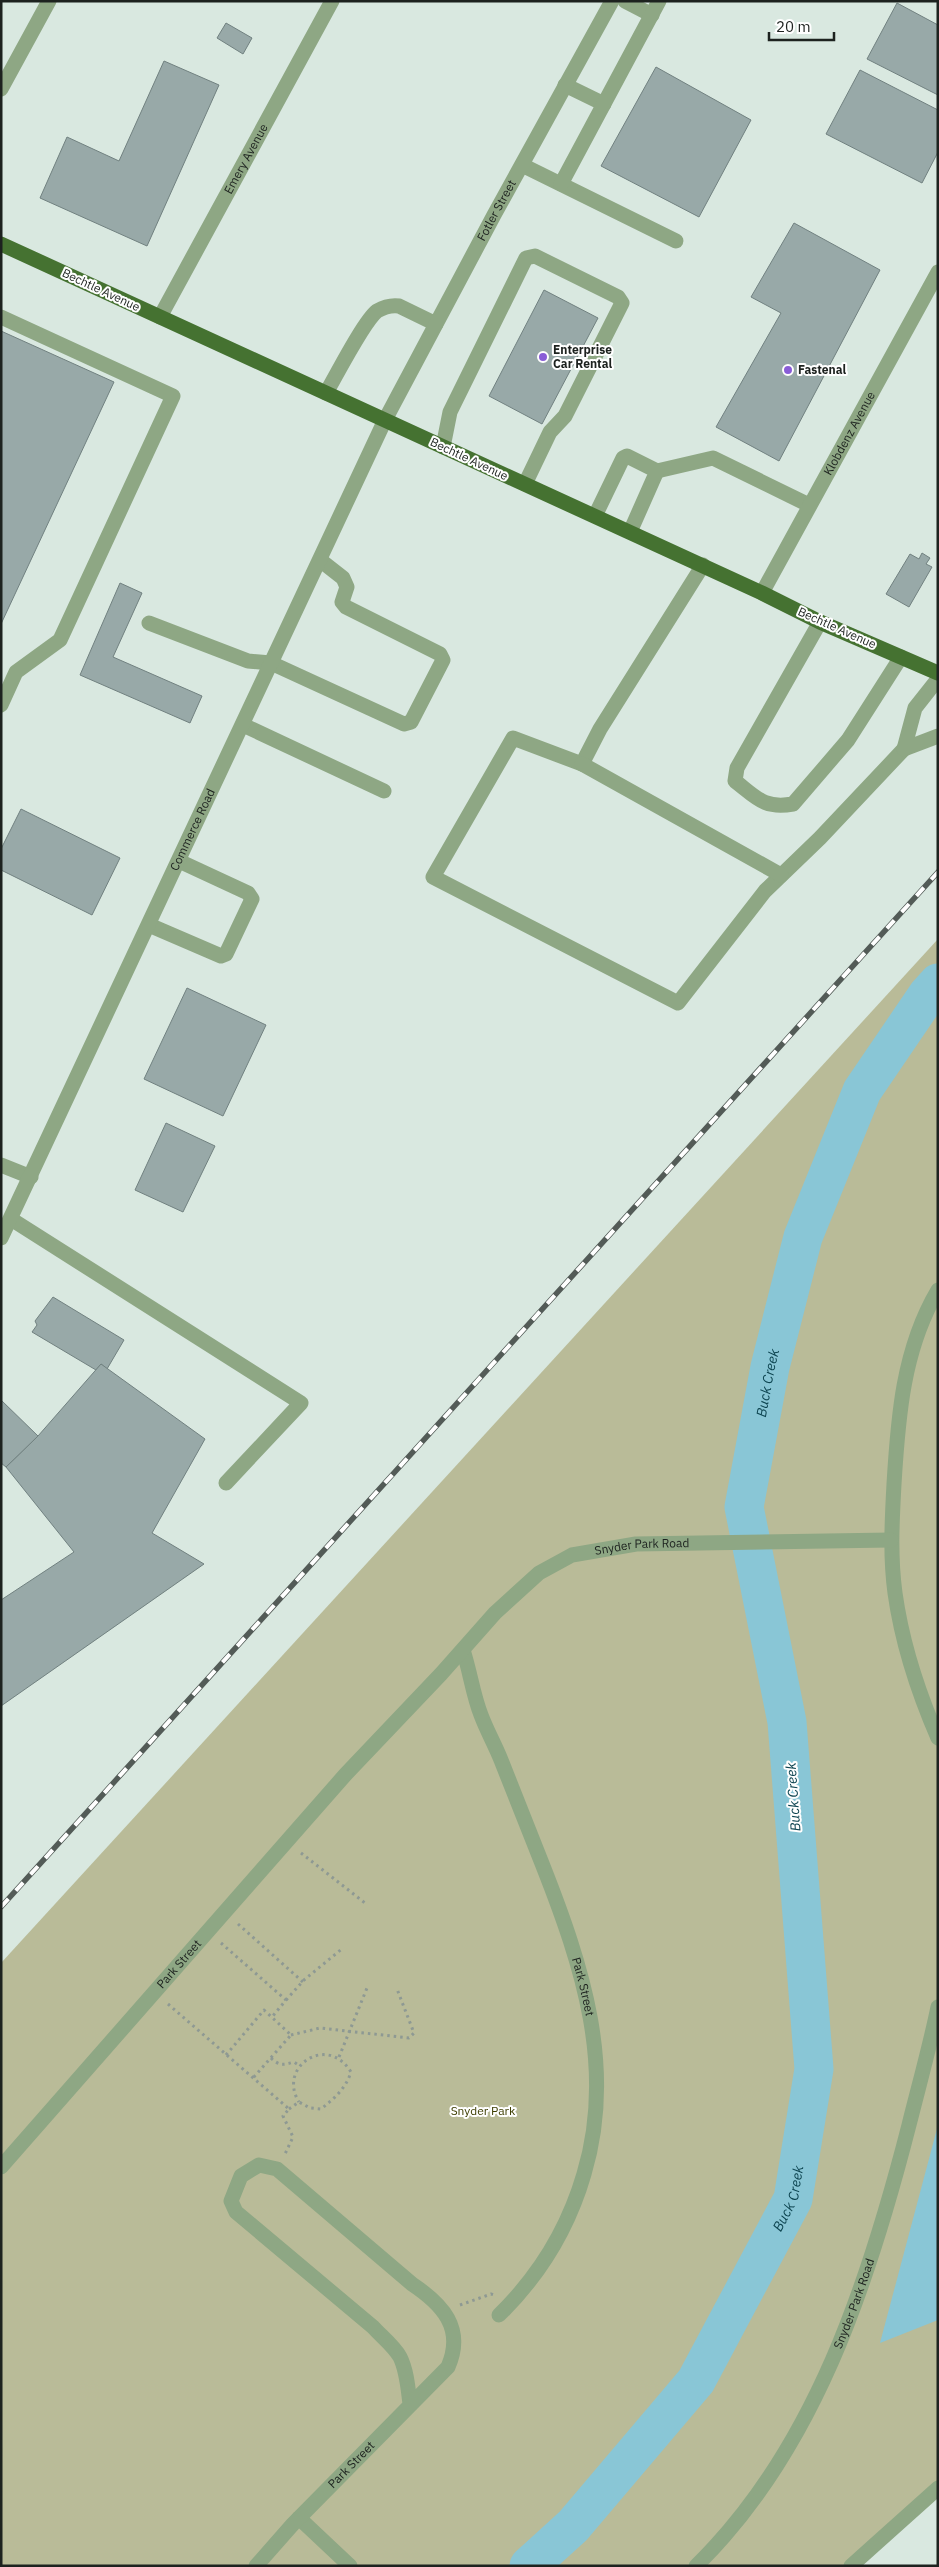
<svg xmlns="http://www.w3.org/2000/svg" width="939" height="2567" font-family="'IBM Plex Sans',sans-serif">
  <rect width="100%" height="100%" fill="#d9e8e0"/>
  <polygon fill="#b9bb98" points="938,939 938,2483 847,2566 1,2566 1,1963"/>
  <polygon fill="#89c6d6" points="938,2125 938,2320 880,2343"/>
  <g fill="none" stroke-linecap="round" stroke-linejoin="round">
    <path stroke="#89c6d6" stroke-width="39" id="s1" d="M 529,2566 L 573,2526 L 696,2381 L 793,2199 L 814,2069 L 787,1722 L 744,1507 L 770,1367 L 803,1237 L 862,1091 L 928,994 L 938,983"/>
  </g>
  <g fill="#98a9a8" stroke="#718180">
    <polygon points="897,3 938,25 938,95 867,59"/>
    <polygon points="226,23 252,38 243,54 217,38"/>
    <polygon points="164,61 219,85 147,246 40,198 67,137 119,161"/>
    <polygon points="656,67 751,120 699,217 601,166"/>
    <polygon points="860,70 938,110 938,152 922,183 826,134"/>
    <polygon points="794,223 880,270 779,461 716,427 781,313 751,297"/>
    <polygon points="544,290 598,318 542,424 489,396"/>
    <polygon points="1,331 114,382 1,624"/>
    <polygon points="922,553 930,558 926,564 932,567 909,607 886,594 910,554 919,559"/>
    <polygon points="120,583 142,593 113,657 202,696 190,723 80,675"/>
    <polygon points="21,809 120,858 92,915 1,870 1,849"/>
    <polygon points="187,988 266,1025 223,1116 144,1079"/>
    <polygon points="166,1123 215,1146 183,1212 135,1190"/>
    <polygon points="53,1297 124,1340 107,1369 101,1364 96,1370 32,1332 37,1325 35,1321"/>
    <polygon points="101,1364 205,1439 152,1533 204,1564 1,1706 1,1600 74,1552 6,1467 38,1436"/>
    <polygon points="1,1400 38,1436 6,1467 1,1463"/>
  </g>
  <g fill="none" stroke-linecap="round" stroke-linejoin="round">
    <g stroke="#8e9993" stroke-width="3" stroke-dasharray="2.5 4" stroke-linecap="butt">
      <polyline points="301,1853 365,1903"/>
      <polyline points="238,1924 303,1982"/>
      <polyline points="221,1943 286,2000 272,2017"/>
      <polyline points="286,2000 304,1980 343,1948"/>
      <polyline points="168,2004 289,2109 283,2116 293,2137 285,2154"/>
      <polyline points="291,2035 320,2028 409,2038 414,2033 397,1989"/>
      <polyline points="226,2055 264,2010 291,2035 253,2078"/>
      <polyline points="339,2057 367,1988"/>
      <path d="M 271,2058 C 279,2066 284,2065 294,2062 L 300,2066"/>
      <path d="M 289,2109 L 299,2102 L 310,2108 L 321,2109 C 335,2098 346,2088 351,2072 C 327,2033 277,2067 299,2102"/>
      <polyline points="460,2305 491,2294 494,2295"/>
    </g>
    <g stroke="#8ea784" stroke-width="15">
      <polyline points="625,1 652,15"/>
      <polyline points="565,85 604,104"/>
      <polyline points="1,89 49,1"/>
      <polyline points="522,165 676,241"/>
      <polyline points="561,184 659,1"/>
      <polyline points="1,317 173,396 60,640 16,672 1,705"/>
      <path id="s2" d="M 160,317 L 332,1"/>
      <path d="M 326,393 C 336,376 364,321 377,311 C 384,307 392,305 399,306 L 436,324"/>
      <polyline points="443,447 450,412 526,258 535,256 618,297 622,303 565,416 550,432 525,484"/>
      <polyline points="657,471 713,458 809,505"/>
      <polyline points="595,516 623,458 627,456 657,471 630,532"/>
      <polyline points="703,565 600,729 582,764 513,738 433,877 678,1003 765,891 820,838 904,749"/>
      <path id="s3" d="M 762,593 L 938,272"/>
      <path d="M 820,622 L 737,768 L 735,781 C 757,798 764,809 793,804 L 848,740 L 901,657"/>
      <polyline points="149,623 248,661 271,663 404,724 411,722 443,660 440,654 346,607 342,602 347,587 343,578 320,560"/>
      <polyline points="938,679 915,708 904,749 938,736"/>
      <polyline points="243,725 384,791"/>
      <polyline points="582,764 781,875"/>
      <polyline points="149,925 221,956 226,954 252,899 248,893 179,861"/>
      <polyline points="1,1165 31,1177"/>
      <polyline points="11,1219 301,1403 226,1483"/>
      <path id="s4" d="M 1,1238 L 385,420 L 494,215 L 612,1"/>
      <path d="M 938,1290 C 903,1349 898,1417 894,1484 C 892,1521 890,1556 895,1593 C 902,1643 918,1692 938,1738"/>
      <path id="s5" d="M 463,1650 C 470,1671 473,1695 481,1715 C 487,1731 495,1745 501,1760 C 515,1795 529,1831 543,1866 C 582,1965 616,2068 584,2174 C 568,2229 540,2275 499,2315"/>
      <path id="s6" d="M 1,2167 L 345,1775 L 441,1674 L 495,1613 L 539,1573 L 572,1555 L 636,1544 L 891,1540"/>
      <polyline points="299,2518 350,2566"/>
      <path id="s7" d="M 256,2566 L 293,2524 L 448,2367 C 465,2328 442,2304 412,2284 L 277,2169 L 259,2165 L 241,2176 L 231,2201 L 236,2212 L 373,2327 C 381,2336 394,2346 400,2357 C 407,2371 408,2389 410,2404"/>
      <path id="s8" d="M 696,2566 C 815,2450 869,2281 909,2125 C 919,2085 930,2046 938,2007"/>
      <polyline points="851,2566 938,2488"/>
    </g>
    <polyline stroke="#457231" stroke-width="15" points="1,244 762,593 820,622 938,673"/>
    <defs>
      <polyline id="rail" points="1,1907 938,872"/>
    </defs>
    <use href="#rail" stroke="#535b57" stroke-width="5.5"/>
    <use href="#rail" stroke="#fff" stroke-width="4" stroke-dasharray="11" stroke-linecap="butt"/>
  </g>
  <g fill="#895dd7" stroke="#fff" stroke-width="2">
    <circle cx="543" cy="357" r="5"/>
    <circle cx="788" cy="370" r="5"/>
  </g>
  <g text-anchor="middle" stroke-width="4" stroke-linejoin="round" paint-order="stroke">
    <g font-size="12" fill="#1d221f" stroke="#fff">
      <text dy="4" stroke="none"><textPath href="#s2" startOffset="180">Emery Avenue</textPath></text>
      <text dy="4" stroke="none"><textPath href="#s4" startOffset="1141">Fotler Street</textPath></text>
      <text transform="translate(101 290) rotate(25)" y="4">Bechtle Avenue</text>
      <text dy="4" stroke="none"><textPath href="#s3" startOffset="182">Klobdenz Avenue</textPath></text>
      <text transform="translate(469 459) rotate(25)" y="4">Bechtle Avenue</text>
      <text transform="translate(837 628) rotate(24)" y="4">Bechtle Avenue</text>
      <text dy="4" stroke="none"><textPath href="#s4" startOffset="451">Commerce Road</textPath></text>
      <text dy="4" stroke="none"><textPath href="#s6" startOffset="910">Snyder Park Road</textPath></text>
      <text dy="4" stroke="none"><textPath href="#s6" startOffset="270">Park Street</textPath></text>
      <text dy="4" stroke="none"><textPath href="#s5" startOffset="358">Park Street</textPath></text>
      <text dy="4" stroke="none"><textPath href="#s8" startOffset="309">Snyder Park Road</textPath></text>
      <text dy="4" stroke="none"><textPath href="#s7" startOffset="139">Park Street</textPath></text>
    </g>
    <g font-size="12" font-weight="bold" fill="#1d221f" stroke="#fff" text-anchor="start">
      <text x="553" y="354">Enterprise<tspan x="553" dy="14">Car Rental</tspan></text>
      <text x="798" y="374">Fastenal</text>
    </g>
    <g font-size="12" fill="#3c3d00" stroke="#fff">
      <text x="483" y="2115">Snyder Park</text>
    </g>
    <g font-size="14" font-style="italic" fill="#0d4450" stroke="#fff">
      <text dy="5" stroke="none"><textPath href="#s1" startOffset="1281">Buck Creek</textPath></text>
      <text transform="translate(793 1797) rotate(-94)" y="5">Buck Creek</text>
      <text dy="5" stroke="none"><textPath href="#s1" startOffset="455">Buck Creek</textPath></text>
    </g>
  </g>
  <rect width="939" height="2567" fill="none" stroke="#1d221f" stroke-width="5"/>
  <path d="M769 32v8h65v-8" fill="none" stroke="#1d221f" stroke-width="2.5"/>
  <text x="776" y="32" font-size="15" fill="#1d221f" stroke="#ffffff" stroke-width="4" paint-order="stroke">20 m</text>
</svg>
